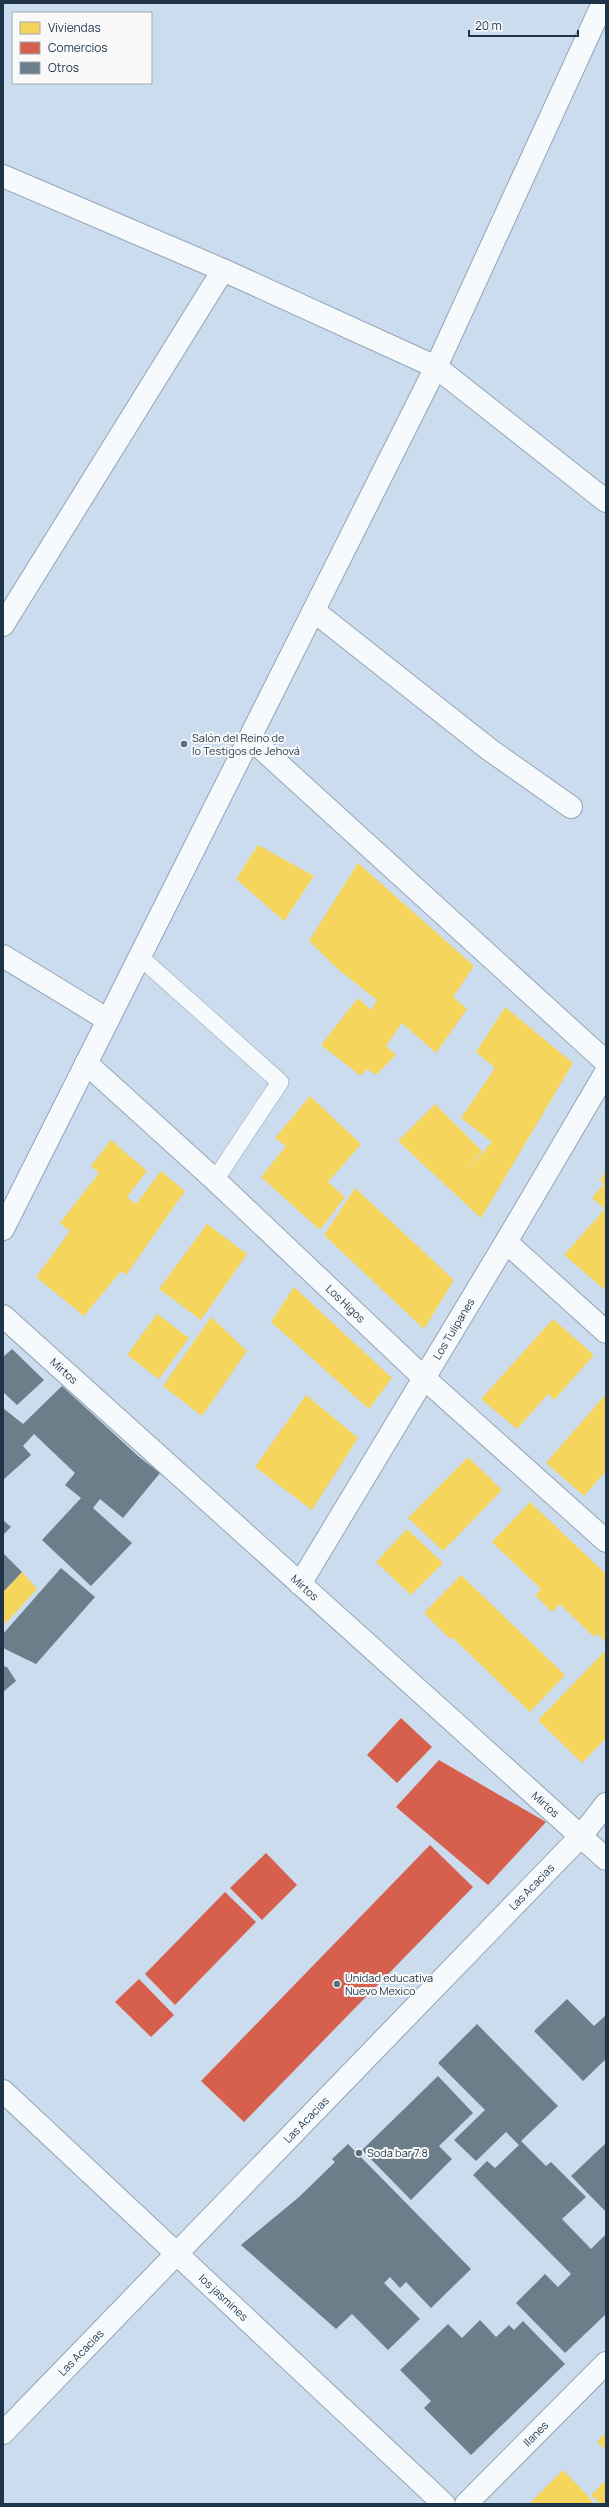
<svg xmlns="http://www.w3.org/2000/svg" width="609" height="2507" font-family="Manrope,sans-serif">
  <rect width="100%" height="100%" fill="#cadcee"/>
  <g fill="#f6d55c">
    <polygon points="258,845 314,876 284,921 236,879"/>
    <polygon points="358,863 474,966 453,997 467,1009 436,1053 402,1023 386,1046 396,1055 376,1075 367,1069 361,1076 321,1045 358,998 371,1010 377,1000 339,970 309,941"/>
    <polygon points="505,1007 573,1063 481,1218 398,1141 435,1104 482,1151 462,1175 492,1142 461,1118 495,1068 476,1052"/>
    <polygon points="310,1096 361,1144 328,1182 345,1197 320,1230 261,1177 286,1146 275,1138"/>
    <polygon points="111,1140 147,1171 127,1197 136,1204 161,1171 185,1191 126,1275 121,1271 84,1316 36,1277 70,1231 60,1223 99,1173 91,1166"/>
    <polygon points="606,1170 606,1287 604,1289 564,1255 605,1209 592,1198 604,1184 600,1180"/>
    <polygon points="355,1188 454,1280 424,1329 324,1235"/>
    <polygon points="207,1224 247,1254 201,1320 159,1289"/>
    <polygon points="294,1287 392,1378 369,1409 271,1322"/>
    <polygon points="157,1314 189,1338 159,1379 127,1355"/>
    <polygon points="211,1317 247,1351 202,1416 163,1386"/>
    <polygon points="553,1319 594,1355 554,1400 548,1394 517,1429 481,1399"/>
    <polygon points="606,1394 606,1471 584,1496 546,1463"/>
    <polygon points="306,1395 358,1438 312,1510 255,1467"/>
    <polygon points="468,1457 502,1490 443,1551 408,1518"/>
    <polygon points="530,1502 606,1574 606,1643 597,1633 594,1637 560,1604 552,1612 535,1595 541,1589 492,1542"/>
    <polygon points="407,1529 443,1563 411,1595 376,1562"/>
    <polygon points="22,1572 37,1589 6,1623 3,1621 3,1592"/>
    <polygon points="461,1575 565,1675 530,1712 452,1637 450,1639 424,1613"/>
    <polygon points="606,1650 606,1738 582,1763 538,1720"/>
    <polygon points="606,2432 606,2450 597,2442"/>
    <polygon points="563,2470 589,2497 594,2504 533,2504 531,2502"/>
    <polygon points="606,2480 606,2504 601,2504 591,2495"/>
  </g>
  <g fill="#d6604d">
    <polygon points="401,1718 432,1747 397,1783 367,1755"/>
    <polygon points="439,1760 546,1822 488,1885 396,1807"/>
    <polygon points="430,1845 473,1887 244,2122 201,2081"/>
    <polygon points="266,1853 297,1885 262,1920 230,1888"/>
    <polygon points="225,1892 256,1922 175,2005 145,1974"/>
    <polygon points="139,1979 174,2015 151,2037 115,2002"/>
  </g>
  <g fill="#6b7e8a">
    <polygon points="12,1349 44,1380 17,1405 3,1392 3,1357"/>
    <polygon points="62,1386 138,1456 160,1473 123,1518 100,1499 93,1508 132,1543 91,1586 42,1540 81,1498 65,1485 75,1473 34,1434 23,1446 31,1455 3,1480 3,1408 23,1424"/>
    <polygon points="3,1520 11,1527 3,1535"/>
    <polygon points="3,1553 22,1572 3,1592"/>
    <polygon points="61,1568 95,1597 36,1664 3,1648 3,1634"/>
    <polygon points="3,1666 7,1667 16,1681 3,1692"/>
    <polygon points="567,1999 594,2026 606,2015 606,2059 583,2081 534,2031"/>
    <polygon points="477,2024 558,2106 521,2141 546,2166 551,2162 586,2197 562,2219 591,2249 606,2234 606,2314 565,2353 516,2303 545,2274 558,2287 571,2274 473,2175 487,2161 495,2168 519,2145 506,2132 476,2161 454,2140 485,2110 438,2063"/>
    <polygon points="438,2076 473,2113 439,2146 452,2159 411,2200 362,2150"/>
    <polygon points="606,2143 606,2212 571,2176"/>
    <polygon points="348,2144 471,2269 431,2308 406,2282 400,2288 390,2277 384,2283 420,2319 388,2350 352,2314 336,2329 241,2245 299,2197 335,2162 332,2159"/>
    <polygon points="480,2320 496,2337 509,2325 514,2330 523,2321 565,2364 471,2455 424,2408 431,2401 400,2370 448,2324 462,2338"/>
  </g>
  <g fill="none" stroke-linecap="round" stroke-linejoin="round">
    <defs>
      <polyline id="service" points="140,957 280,1082 215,1180"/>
      <g id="minor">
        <polyline points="3,176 223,270 436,367 606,501"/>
        <polyline points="314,611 490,750 571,807"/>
        <polyline points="3,625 223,270"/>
        <polyline points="250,738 606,1062"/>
        <polyline points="3,956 108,1020"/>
        <path id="s1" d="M 86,1063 L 215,1180 L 424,1378 L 606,1541"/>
        <polyline points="3,1229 436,367 603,3"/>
        <polyline points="506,1242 606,1332"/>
        <path id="s2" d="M 3,1316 L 606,1859"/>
        <path id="s3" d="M 300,1584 L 506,1242 L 606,1072"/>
        <path id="s4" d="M 3,2091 L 444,2504"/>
        <path id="s5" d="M 3,2433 L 581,1836 L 606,1804"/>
        <path id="s6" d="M 466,2504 L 606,2363"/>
      </g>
    </defs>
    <use href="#service" stroke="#92a4b6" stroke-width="18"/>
    <use href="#minor" stroke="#92a4b6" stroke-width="24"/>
    <use href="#service" stroke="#f7fafc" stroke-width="17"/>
    <use href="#minor" stroke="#f7fafc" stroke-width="22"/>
  </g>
  <g fill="#5a6f83" stroke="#f9f9f9" stroke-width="1.5">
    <circle cx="184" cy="744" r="4"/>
    <circle cx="337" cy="1984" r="4"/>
    <circle cx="359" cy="2153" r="4"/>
  </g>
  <g text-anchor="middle" stroke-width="4" stroke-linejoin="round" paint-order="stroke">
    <g font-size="11" fill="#1e3449" stroke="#f9f9f9" text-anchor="start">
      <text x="192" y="742">Salón del Reino de<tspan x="192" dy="13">lo Testigos de Jehová</tspan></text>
      <text x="345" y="1982">Unidad educativa<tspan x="345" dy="13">Nuevo Mexico</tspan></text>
      <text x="367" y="2157">Soda bar 7.8</text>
    </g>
    <g font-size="11" fill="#1e3449" stroke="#f9f9f9">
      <text dy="4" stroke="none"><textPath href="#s1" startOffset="354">Los Higos</textPath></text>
      <text dy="4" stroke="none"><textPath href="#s3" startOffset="298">Los Tulipanes</textPath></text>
      <text dy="4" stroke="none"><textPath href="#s2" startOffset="82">Mirtos</textPath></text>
      <text dy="4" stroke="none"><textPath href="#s2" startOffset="406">Mirtos</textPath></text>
      <text dy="4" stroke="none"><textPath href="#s2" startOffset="730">Mirtos</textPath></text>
      <text dy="4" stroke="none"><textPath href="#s5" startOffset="760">Las Acacias</textPath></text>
      <text dy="4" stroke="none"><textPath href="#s5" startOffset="436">Las Acacias</textPath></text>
      <text dy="4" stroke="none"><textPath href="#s4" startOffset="302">los jasmines</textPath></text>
      <text dy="4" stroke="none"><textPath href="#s5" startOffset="112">Las Acacias</textPath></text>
      <text dy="4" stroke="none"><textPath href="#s6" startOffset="99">Ilanes</textPath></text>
    </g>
  </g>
  <rect width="609" height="2507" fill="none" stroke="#1e3449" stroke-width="8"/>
  <rect x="12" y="12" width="140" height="72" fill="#f9f9f9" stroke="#a1aab3"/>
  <rect x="20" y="22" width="20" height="12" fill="#f6d55c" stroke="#a1aab3"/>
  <text x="48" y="32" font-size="12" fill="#1e3449">Viviendas</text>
  <rect x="20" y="42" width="20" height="12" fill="#d6604d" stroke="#a1aab3"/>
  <text x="48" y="52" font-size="12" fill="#1e3449">Comercios</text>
  <rect x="20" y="62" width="20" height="12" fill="#6b7e8a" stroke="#a1aab3"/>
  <text x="48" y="72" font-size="12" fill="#1e3449">Otros</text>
  <path d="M469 30v6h109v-6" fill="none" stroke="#1e3449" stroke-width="2"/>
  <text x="475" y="30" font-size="12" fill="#1e3449" stroke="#f9f9f9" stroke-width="3" paint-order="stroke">20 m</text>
</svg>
